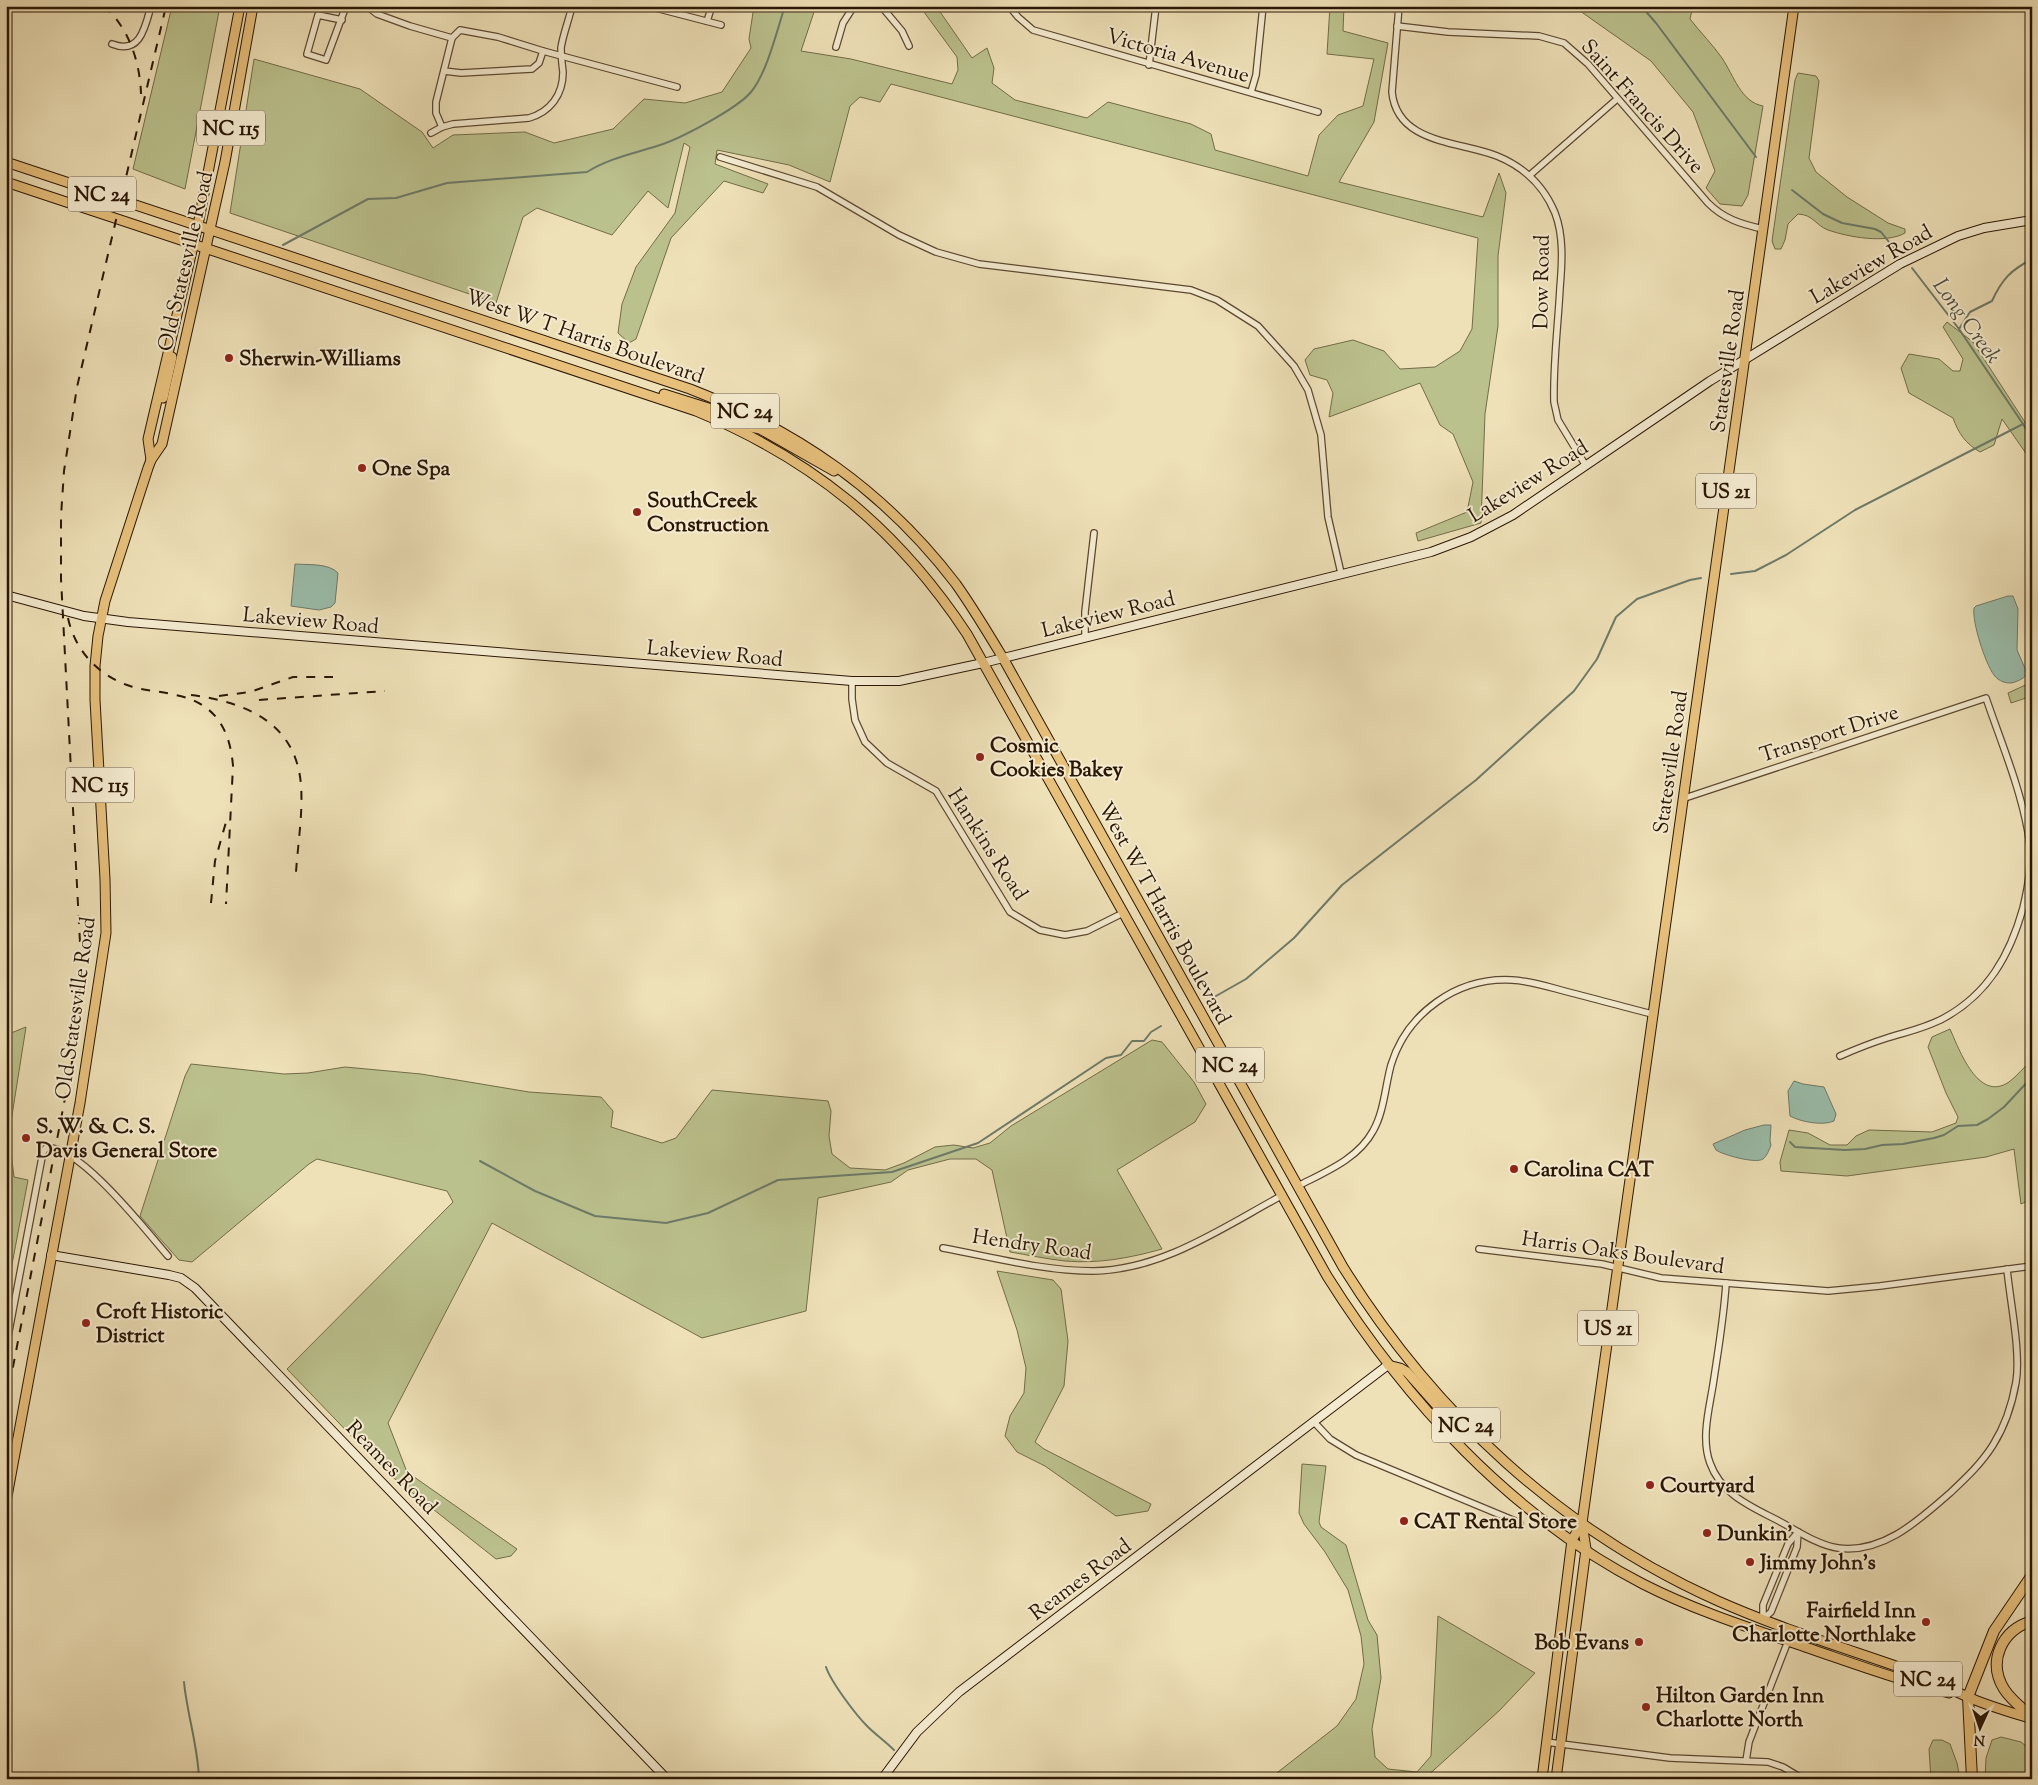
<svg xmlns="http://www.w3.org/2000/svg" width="2038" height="1785" font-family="'Sorts Mill Goudy',serif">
  <rect width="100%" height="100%" fill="#eee0b7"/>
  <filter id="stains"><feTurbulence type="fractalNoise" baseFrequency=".004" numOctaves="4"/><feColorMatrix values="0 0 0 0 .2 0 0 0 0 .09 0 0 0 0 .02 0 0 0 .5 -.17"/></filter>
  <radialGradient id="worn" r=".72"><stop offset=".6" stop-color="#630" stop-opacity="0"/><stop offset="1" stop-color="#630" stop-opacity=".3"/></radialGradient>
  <g fill="#bbc18d" stroke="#726c48">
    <polygon points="172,6 220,6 185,189 133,169"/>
    <polygon points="754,6 816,6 801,51 851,59 952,84 958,70 957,57 921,8 924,6 936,6 972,58 987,48 994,68 992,83 1015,100 1087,118 1108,102 1191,124 1211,134 1215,150 1308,176 1319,135 1338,115 1363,106 1374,59 1327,54 1330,6 1344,6 1343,31 1388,43 1374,122 1339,182 1483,217 1499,173 1506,193 1498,256 1498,326 1485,414 1481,523 1418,541 1416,533 1467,512 1473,482 1453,434 1440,425 1420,383 1329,417 1333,393 1327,380 1310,375 1305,360 1314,349 1353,340 1384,351 1400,369 1435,367 1460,351 1472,329 1478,238 891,84 880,102 860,97 850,106 830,182 789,165 717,150 715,164 768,184 763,193 724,181 671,238 636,339 629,343 618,333 622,304 636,267 675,213 690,147 684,143 668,208 648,191 612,235 537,208 523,217 496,303 230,213 254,59 360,89 422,132 433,148 453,135 525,132 554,143 613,129 644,99 685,103 722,92 751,48 749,39"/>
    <path d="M 1573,6 L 1693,6 L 1690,19 C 1700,32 1713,45 1722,58 C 1734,76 1741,102 1763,106 L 1748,195 L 1742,206 L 1720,204 L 1706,188 L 1715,171 L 1693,112 L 1651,61 Z"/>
    <path d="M 1798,73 L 1816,76 L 1819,81 L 1809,158 L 1816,172 L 1847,197 L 1888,223 L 1905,229 L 1905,233 C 1886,244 1848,237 1828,230 C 1815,225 1814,215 1798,214 L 1788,224 L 1785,240 L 1781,249 L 1775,249 L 1772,241 L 1795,80 Z"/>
    <path d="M 1947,322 L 1973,342 L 2032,433 L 2032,462 L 2002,419 L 1994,445 L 1980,452 C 1965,443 1959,434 1953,418 L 1909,393 L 1901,368 L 1909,354 L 1939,359 L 1953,371 L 1960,371 L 1963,359 L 1943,327 Z"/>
    <polygon points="2032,682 2032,696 2011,703 2008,693"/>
    <polygon points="26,1027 10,1128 6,1141 6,1079 11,1050 6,1052 6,1035"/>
    <path d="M 1950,1029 C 1959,1049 1978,1103 2009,1082 C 2017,1076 2024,1067 2032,1060 L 2032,1199 L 2021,1204 L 2014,1149 L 1986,1157 L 1847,1176 L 1781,1171 L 1780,1162 L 1789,1130 L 1808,1133 L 1830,1145 L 1847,1145 L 1856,1136 L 1869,1130 L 1932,1132 L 1956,1123 L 1958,1117 L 1946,1093 L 1928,1047 L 1932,1037 Z"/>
    <path d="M 1152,1040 L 1162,1042 L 1194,1082 L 1206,1104 L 1195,1122 L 1117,1170 L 1162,1249 C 1130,1258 1098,1264 1065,1261 C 1047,1259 1028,1255 1010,1252 L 992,1170 L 976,1159 L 950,1159 L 908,1170 L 891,1182 L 818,1198 L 806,1311 L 702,1338 L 492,1223 L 388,1423 L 407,1472 L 517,1549 L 511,1556 L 496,1559 L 385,1471 L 287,1369 L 453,1202 L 447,1191 L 317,1159 L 309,1164 L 192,1262 L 179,1260 L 140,1216 L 185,1076 L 191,1064 L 284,1074 L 308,1073 L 345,1067 L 421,1074 L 529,1092 L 601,1097 L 613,1111 L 611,1127 L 662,1143 L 676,1138 L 712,1090 L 828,1101 L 831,1111 L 829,1136 L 832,1154 L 850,1168 L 885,1170 L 904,1163 L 935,1147 L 954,1145 L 973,1148 L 990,1143 L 1011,1126 Z"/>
    <polygon points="6,1141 11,1152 14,1177 28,1180 6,1296 6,1220 10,1200 6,1171"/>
    <polygon points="997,1271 1053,1280 1061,1289 1068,1341 1064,1386 1035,1442 1044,1449 1151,1504 1148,1511 1116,1516 1045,1466 1017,1452 1005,1436 1010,1416 1024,1393 1026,1368 1017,1330"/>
    <polygon points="1302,1464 1326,1466 1319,1522 1321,1527 1346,1545 1368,1620 1377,1635 1381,1678 1372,1729 1375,1757 1388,1769 1417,1772 1431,1756 1438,1616 1535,1673 1500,1710 1424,1779 1269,1779 1337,1726 1356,1699 1364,1664 1361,1636 1348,1590 1325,1552 1304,1524 1299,1513"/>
    <polygon points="2001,1737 2021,1742 2032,1751 2032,1779 1985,1779 1986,1758 1992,1740"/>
    <polygon points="1933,1740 1942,1740 1950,1744 1957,1763 1960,1779 1931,1779 1929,1749"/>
  </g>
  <g fill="#9abdab" stroke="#6d7a68">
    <path d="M 295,564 C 308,565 329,563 338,573 L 335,603 L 331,607 L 319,610 L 291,606 Z"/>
    <path d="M 2008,596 L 2013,596 L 2018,609 L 2017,650 L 2027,673 C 2025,678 2020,680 2015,682 C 2008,685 1998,681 1994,675 C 1985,663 1972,622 1974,608 L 1976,606 Z"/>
    <path d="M 1794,1081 L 1803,1084 L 1824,1087 L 1836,1114 L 1834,1121 C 1823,1126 1801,1122 1790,1116 L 1788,1091 Z"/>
    <path d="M 1764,1125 L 1771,1125 L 1770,1141 L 1771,1145 C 1769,1150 1767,1156 1763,1159 C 1756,1164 1723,1155 1716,1150 L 1713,1144 L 1745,1130 Z"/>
  </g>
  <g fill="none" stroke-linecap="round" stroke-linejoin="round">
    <g stroke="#6d7a68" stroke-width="2">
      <polyline points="1641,6 1656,23 1756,157"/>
      <polyline points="1792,190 1823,214 1842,223 1875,229 1881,232 1897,252"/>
      <path d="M 283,245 L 368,199 L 396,198 L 447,183 L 587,172 C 611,157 637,153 663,144 C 683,137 738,108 751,92 C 767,73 777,30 785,6"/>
      <polyline points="1912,268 1959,329 2023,424 2032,439"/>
      <path d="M 1959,329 L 1970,312 L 1992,301 C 2002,279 2011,270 2032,259"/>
      <polyline points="1731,574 1755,571 1786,555 1855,510 2023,424"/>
      <polyline points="1216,996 1246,979 1294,938 1342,885 1476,780 1574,691 1597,659 1616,617 1637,599 1690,580 1701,578"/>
      <polyline points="1790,1142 1795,1147 1845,1150 1865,1149 1882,1145 1903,1144 1934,1138 1944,1135 1958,1126 1977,1125 1988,1119 2004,1107 2032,1077"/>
      <polyline points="480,1161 535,1191 595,1216 666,1223 708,1213 778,1180 892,1172 978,1143 1106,1058 1121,1055 1132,1041 1144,1041 1151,1032 1161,1026"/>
      <path d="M 826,1667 C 831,1682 856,1715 867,1726 C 876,1735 885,1741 894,1750"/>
      <path d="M 184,1682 C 187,1714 198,1746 199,1779"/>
    </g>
    <defs>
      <g id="minor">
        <polyline points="367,6 377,14 410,26 452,38 460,30 498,37 543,51 677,87"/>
        <polyline points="648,6 721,25"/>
        <polyline points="881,6 902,31 909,46"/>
        <polyline points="1009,6 1018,17 1033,30 1318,112"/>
        <path d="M 1399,6 L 1392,92 C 1397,144 1459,141 1497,156 C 1524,167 1544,186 1555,213 C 1564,236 1562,264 1560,288 C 1558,326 1553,364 1554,402 L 1558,420 L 1586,466"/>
        <polyline points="342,20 318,15 307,54 326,60 346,6"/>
        <polyline points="707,21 712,6"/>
        <path d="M 1397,26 L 1448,32 L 1539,36 L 1564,43 L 1588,64 L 1708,203 C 1724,219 1741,224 1763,229"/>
        <path d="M 112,44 C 140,55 145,28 151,6"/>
        <polyline points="836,47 843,23 854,6"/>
        <polyline points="1149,65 1156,6"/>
        <polyline points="444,71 461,73 532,69 539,63 543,51"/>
        <polyline points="1251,92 1256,75 1263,6"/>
        <polyline points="442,127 436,113 436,102 452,38"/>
        <path d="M 431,133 L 442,127 L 453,124 L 529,118 C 550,112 563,95 563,72 C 562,64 561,56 561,48 C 563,34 569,20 572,6"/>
        <polyline points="720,157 817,187 899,235 936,252 979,264 1191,290 1217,300 1258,326 1294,366 1308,390 1321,435 1328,517 1341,573"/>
        <polyline points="1530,175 1617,99"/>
        <polyline points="1085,636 1085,612 1094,533"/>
        <polyline points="852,681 852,699 855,720 865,742 887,763 936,791 1010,912 1040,930 1065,935 1087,931 1123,913"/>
        <path d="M 1682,799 L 1986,698 C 2001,742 2020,787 2028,832 C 2033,858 2029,883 2023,908 C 2010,955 1988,994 1944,1018 C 1926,1028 1906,1032 1887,1038 C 1871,1043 1856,1049 1840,1056"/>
        <path d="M 1298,1186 C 1325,1172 1358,1159 1373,1131 C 1384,1112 1385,1087 1391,1065 C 1407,1013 1457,977 1512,980 C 1531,981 1549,987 1568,992 C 1596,999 1624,1007 1652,1014"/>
        <path d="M 943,1248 C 992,1257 1043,1271 1093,1271 C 1162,1270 1222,1228 1281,1196"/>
        <polyline points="1479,1249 1602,1264 1661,1278 1828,1291 1880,1286 2032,1266"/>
        <path d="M 1726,1283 C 1724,1317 1718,1351 1713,1385 C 1709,1409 1701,1439 1710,1463 C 1721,1494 1750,1506 1777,1520 C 1796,1530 1817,1545 1838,1548 C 1883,1554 1919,1520 1950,1493 C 1966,1478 1981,1464 1993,1445 C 2005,1426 2012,1405 2016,1382 C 2021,1352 2010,1301 2007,1269"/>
        <path d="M 6,1347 L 43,1152 L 46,1148 C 78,1143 147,1232 168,1256"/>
        <polyline points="1314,1422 1330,1439 1356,1455 1520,1523"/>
        <polyline points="1763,1619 1771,1612 1797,1547 1798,1532"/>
        <polyline points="1763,1619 1763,1605 1788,1544 1798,1532"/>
        <polyline points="1546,1742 1670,1758 1768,1762 1783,1767 1803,1779"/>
        <polyline points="1746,1761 1749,1742 1788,1641"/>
      </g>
      <g id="secondary">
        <polyline points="6,595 84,616 128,622 852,681 899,681 983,663 1431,552 1471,537 1513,515 1710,381 1900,264 1958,236 1984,228 2032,220"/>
        <polyline points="51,1255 169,1275 181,1278 195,1288 667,1779"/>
        <polyline points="882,1779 917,1732 959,1692 1388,1365"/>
      </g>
      <g id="primary">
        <path d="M 6,162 L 690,389 C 798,431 885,491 956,584 C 973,608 988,633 1003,658 L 1343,1267 C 1434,1413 1560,1530 1718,1601 C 1781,1629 1848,1649 1913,1672 C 1932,1679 1949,1689 1968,1697 C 1988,1706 2010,1712 2032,1719"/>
        <path d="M 6,182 L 696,411 C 812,459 897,528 967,634 L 1327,1276 C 1405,1400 1511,1516 1643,1584 C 1694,1610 1750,1628 1805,1647 C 1852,1663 1900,1681 1949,1693"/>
        <polyline points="664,394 734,416 752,415"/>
        <polyline points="163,398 172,357"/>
        <polyline points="738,429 746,426 760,429 834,471"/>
        <polyline points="151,460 148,439 198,225 240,6"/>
        <polyline points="1388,1365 1400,1368 1407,1372 1439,1408 1466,1433"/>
        <polyline points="6,1502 80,1103 106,933 105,879 95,700 95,666 98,636 105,601 148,468 151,460 162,444 225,162 253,6"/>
        <polyline points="1542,1779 1572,1540 1582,1523"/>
        <polyline points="1556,1779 1586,1549 1582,1523 1794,6"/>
      </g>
      <g id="motorway">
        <path d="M 2032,1621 C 2002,1630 1987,1661 2004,1689 C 2011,1700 2022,1708 2032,1717"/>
        <polyline points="1972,1779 1968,1697 1994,1631 2032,1575"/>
      </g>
    </defs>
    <use href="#minor" stroke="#5b4831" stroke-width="8"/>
    <use href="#secondary" stroke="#2a1604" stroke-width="10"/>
    <use href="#primary" stroke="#2a1604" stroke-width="11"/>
    <use href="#motorway" stroke="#2a1604" stroke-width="12"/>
    <use href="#minor" stroke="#f4ebd0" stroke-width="5.5"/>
    <use href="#secondary" stroke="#f4ebd0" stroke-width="8"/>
    <use href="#primary" stroke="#e7c07c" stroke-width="9"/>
    <use href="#motorway" stroke="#e7c07c" stroke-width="10"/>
    <g stroke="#2a1604" stroke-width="2" stroke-dasharray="9 9" stroke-linecap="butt">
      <path d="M 104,6 C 129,28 140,62 141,94"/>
      <path d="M 68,618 C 75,651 99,676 130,686 C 145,691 161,691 176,695 C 215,703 230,729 233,766 L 226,904"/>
      <path d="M 191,695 C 245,702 296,722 301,785 C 303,813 298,843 296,872"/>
      <polyline points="219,696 250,692 293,677 333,677"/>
      <polyline points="259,700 385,691"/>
      <polyline points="211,903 215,861 226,822"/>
      <polyline points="6,1403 73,1057 78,1023 81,962 61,579 61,516 64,471 77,387 166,6"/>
    </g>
  </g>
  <g fill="#8f2418" stroke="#f4ebd0" stroke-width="2">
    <circle cx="229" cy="358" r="5"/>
    <circle cx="362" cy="468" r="5"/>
    <circle cx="637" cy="512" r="5"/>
    <circle cx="980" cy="757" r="5"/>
    <circle cx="26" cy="1138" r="5"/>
    <circle cx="1514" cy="1169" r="5"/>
    <circle cx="86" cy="1323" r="5"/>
    <circle cx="1650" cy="1485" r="5"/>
    <circle cx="1404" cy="1521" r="5"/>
    <circle cx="1707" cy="1533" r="5"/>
    <circle cx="1750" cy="1562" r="5"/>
    <circle cx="1926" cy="1622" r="5"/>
    <circle cx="1639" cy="1642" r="5"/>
    <circle cx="1646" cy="1707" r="5"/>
  </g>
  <g text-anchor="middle" stroke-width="4" stroke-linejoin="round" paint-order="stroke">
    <g fill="#f4ebd0" stroke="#675641" stroke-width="1">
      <rect x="197" y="110.5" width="68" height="35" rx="4"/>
      <rect x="68" y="176.5" width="68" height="35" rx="4"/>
      <rect x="711" y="393.5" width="68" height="35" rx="4"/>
      <rect x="1696" y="473.5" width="60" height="35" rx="4"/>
      <rect x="66" y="767.5" width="68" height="35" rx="4"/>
      <rect x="1196" y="1047.5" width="68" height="35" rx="4"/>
      <rect x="1578" y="1310.5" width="60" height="35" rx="4"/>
      <rect x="1432" y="1407.5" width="68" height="35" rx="4"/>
      <rect x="1894" y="1661.5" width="68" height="35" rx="4"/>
    </g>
    <g font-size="20" font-weight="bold" fill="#2a1604">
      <text x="231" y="135">NC 115</text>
      <text x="102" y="201">NC 24</text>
      <text x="745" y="418">NC 24</text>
      <text x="1726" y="498">US 21</text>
      <text x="100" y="792">NC 115</text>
      <text x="1230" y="1072">NC 24</text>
      <text x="1608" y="1335">US 21</text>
      <text x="1466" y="1432">NC 24</text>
      <text x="1928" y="1686">NC 24</text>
    </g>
    <g font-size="21" fill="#2a1604" stroke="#f4ebd0">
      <text transform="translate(1178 55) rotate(16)" y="7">Victoria Avenue</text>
      <text transform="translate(1643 106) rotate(48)" y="7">Saint Francis Drive</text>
      <text transform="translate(185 261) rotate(-77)" y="7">Old Statesville Road</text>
      <text transform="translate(1871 264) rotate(-30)" y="7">Lakeview Road</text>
      <text transform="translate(1541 282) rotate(-89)" y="7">Dow Road</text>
      <text transform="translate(585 336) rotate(19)" y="7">West W T Harris Boulevard</text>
      <text transform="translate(1727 361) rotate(-82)" y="7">Statesville Road</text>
      <text transform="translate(1528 481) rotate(-32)" y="7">Lakeview Road</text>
      <text transform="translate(1108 614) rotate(-14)" y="7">Lakeview Road</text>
      <text transform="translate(311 620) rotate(5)" y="7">Lakeview Road</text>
      <text transform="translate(715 653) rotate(5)" y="7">Lakeview Road</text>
      <text transform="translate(1829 733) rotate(-18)" y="7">Transport Drive</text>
      <text transform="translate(1670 762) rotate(-82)" y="7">Statesville Road</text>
      <text transform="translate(988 844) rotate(57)" y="7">Hankins Road</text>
      <text transform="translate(1165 913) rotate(61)" y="7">West W T Harris Boulevard</text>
      <text transform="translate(75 1008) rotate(-82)" y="7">Old Statesville Road</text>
      <text transform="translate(1032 1244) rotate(8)" y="7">Hendry Road</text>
      <text transform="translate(1623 1252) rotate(8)" y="7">Harris Oaks Boulevard</text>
      <text transform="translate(392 1467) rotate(46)" y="7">Reames Road</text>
      <text transform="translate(1080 1579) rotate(-37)" y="7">Reames Road</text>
    </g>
    <g font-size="21" font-weight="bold" fill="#2a1604" stroke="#f4ebd0" text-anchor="start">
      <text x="239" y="365">Sherwin-Williams</text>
      <text x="372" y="475">One Spa</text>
      <text x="647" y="507">SouthCreek<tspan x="647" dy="24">Construction</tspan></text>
      <text x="990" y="752">Cosmic<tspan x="990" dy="24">Cookies Bakey</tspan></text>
      <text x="36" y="1133">S. W. &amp; C. S.<tspan x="36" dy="24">Davis General Store</tspan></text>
      <text x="1524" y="1176">Carolina CAT</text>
      <text x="96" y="1318">Croft Historic<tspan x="96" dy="24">District</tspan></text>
      <text x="1660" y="1492">Courtyard</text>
      <text x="1414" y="1528">CAT Rental Store</text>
      <text x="1717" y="1540">Dunkin'</text>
      <text x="1760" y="1569">Jimmy John's</text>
      <text x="1916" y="1617" text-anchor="end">Fairfield Inn<tspan x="1916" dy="24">Charlotte Northlake</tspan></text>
      <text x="1629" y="1649" text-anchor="end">Bob Evans</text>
      <text x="1656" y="1702">Hilton Garden Inn<tspan x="1656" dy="24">Charlotte North</tspan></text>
    </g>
    <g font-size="22" font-style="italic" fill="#51503e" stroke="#f4ebd0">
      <text transform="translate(1968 320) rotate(54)" y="8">Long Creek</text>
    </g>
  </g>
  <rect width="2038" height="1785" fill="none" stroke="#eee0b7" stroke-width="25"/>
  <rect x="8" y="8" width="2023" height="1770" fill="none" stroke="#2a1604" stroke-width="2.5"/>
  <rect x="12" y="12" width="2013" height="1760" fill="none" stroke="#2a1604"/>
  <g transform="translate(1980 1728) rotate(183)" stroke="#f4ebd0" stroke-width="4" paint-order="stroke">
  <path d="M0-4L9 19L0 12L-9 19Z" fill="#2a1604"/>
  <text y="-8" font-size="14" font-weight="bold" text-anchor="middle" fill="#2a1604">N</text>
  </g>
  <rect width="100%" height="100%" filter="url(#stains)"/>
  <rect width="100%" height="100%" fill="url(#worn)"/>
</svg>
